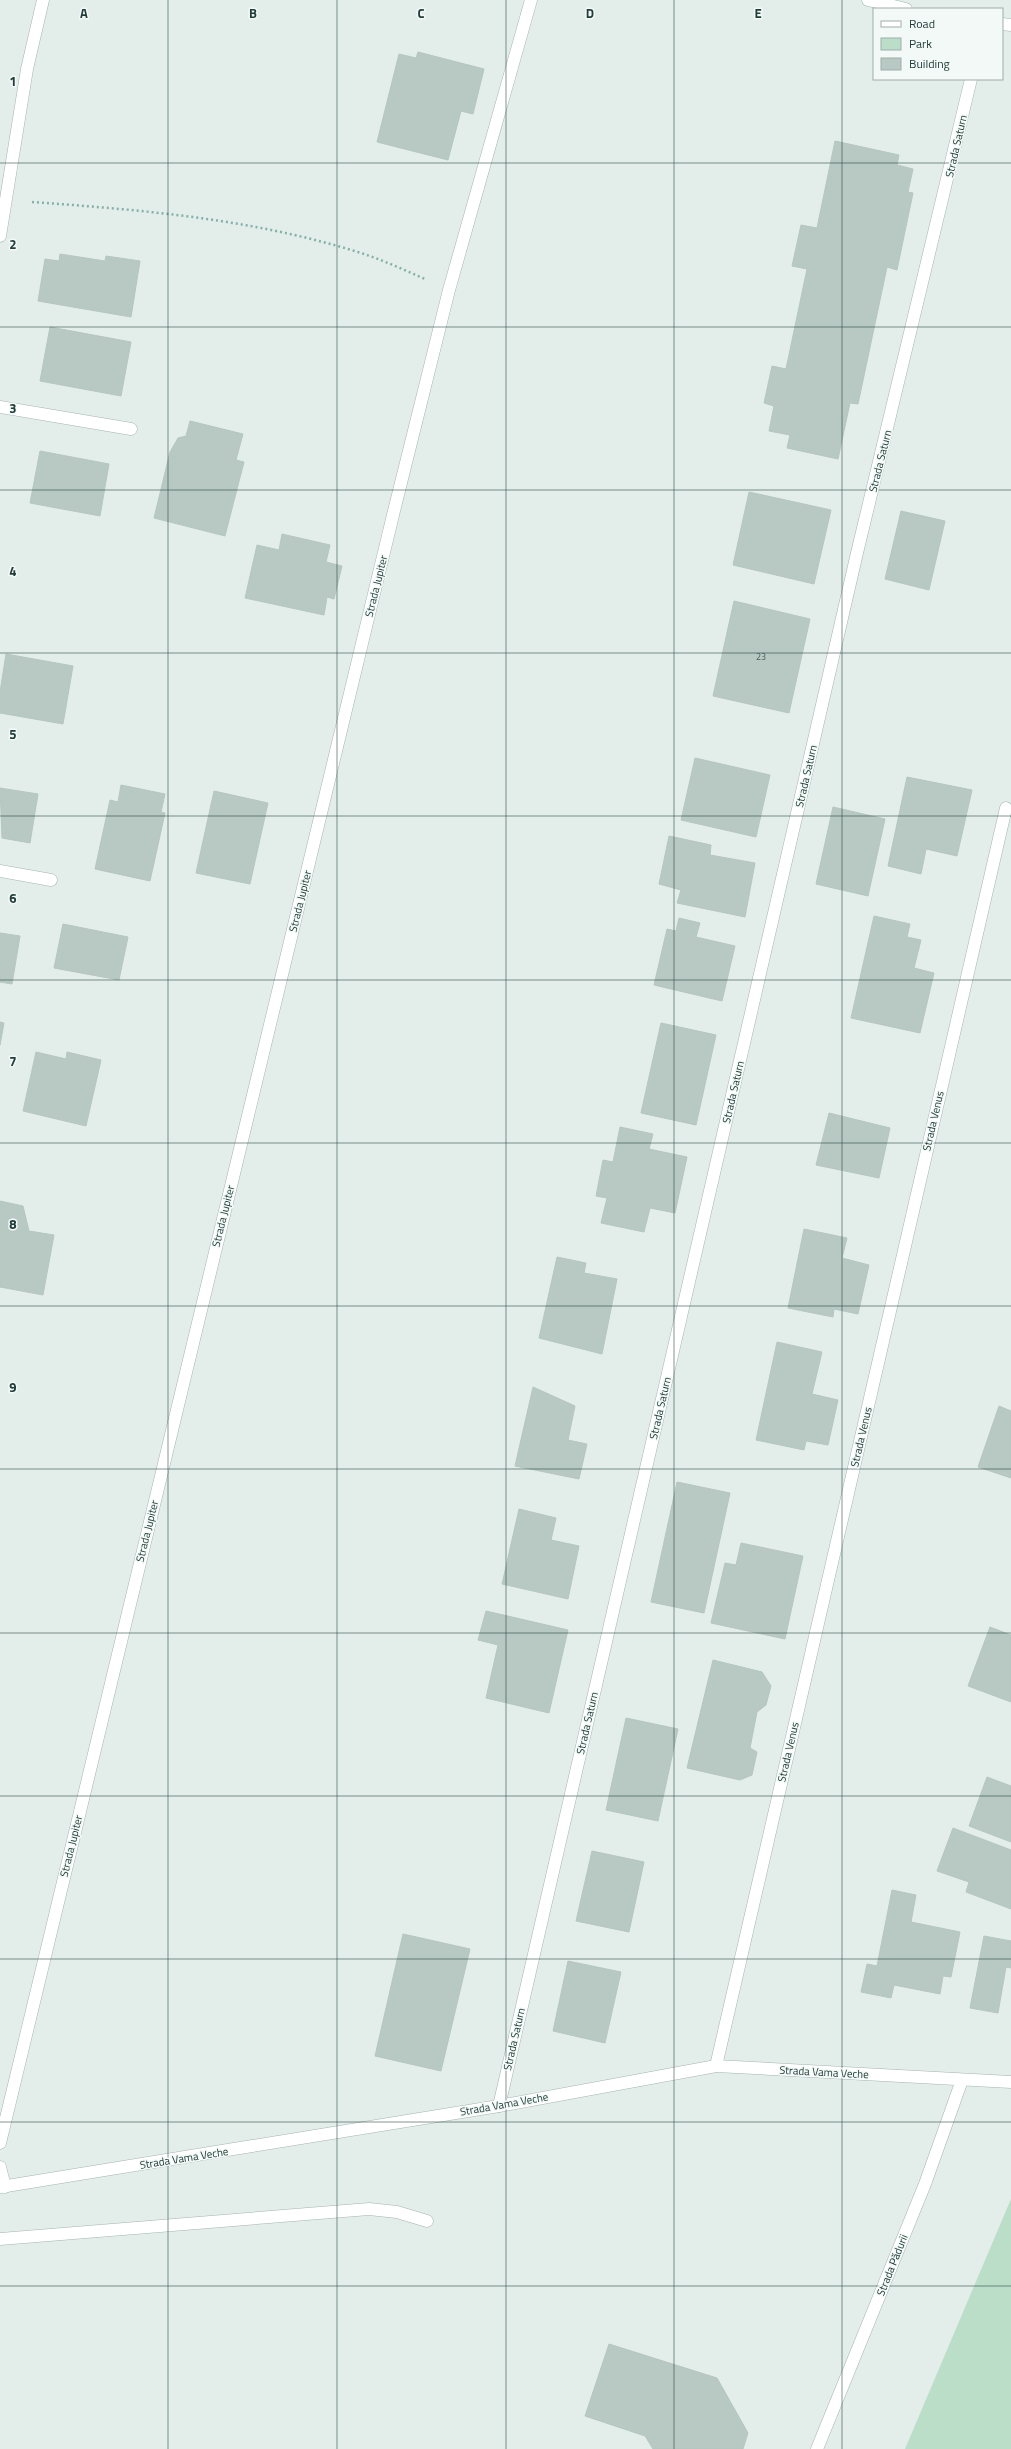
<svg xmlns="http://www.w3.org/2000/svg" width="1011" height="2449" font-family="'Titillium Web',sans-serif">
  <rect width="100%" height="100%" fill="#e3ede9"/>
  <polygon fill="#bbdec9" points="1011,2199 1011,2449 905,2449"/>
  <g fill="#b8c8c3" stroke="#b5c7c1">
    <polygon points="418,52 484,69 473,114 461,111 448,160 377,142 399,54 416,58"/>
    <polygon points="835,141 899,155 897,165 913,169 908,192 913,193 897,270 887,267 858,404 850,403 838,459 787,448 790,435 769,431 774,406 764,403 772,366 786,369 807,269 792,266 801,225 817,228"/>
    <polygon points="60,254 105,261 106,256 140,261 131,317 38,301 45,259 59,261"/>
    <polygon points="50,327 131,342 121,396 40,381"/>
    <polygon points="190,421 243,434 236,460 244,462 225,536 154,518 170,452 178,438 186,436"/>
    <polygon points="40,451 109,464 100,516 30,503"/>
    <polygon points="749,492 831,510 814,584 733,565"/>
    <polygon points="901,511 945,521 929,590 885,579"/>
    <polygon points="282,534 330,545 326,562 342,566 334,599 327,597 324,615 245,598 257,545 279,550"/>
    <polygon points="734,601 810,619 789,713 713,696"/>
    <polygon points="6,654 73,666 63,724 0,713 0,692"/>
    <polygon points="695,758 770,775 756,837 681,820"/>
    <polygon points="907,777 972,790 957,856 926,849 921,874 888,866"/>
    <polygon points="121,785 165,794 161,812 165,813 150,881 95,869 110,800 118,802"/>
    <polygon points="0,788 38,794 30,843 2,838"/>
    <polygon points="214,791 268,803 250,884 196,873"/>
    <polygon points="833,807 885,819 868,896 816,884"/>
    <polygon points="669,836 711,845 710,855 755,863 745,917 677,903 681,890 659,884"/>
    <polygon points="874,916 910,924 907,937 921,940 914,968 934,973 920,1033 851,1018"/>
    <polygon points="679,918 700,923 696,937 735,946 722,1001 654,985 667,929 676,931"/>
    <polygon points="63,924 128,937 119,980 54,968"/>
    <polygon points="0,933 20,936 12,984 0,982"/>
    <polygon points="0,1022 4,1023 0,1045"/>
    <polygon points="661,1023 716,1035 696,1125 641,1113"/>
    <polygon points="36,1052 66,1059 67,1052 101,1060 86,1126 23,1111"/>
    <polygon points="829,1113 890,1128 879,1178 816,1165"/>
    <polygon points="620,1127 653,1134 649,1149 687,1157 675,1213 650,1208 644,1232 601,1223 607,1198 596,1196 603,1160 613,1162"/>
    <polygon points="0,1201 23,1206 29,1231 54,1235 43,1295 0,1287"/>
    <polygon points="804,1229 847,1238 842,1258 869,1265 858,1314 834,1309 833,1317 788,1308"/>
    <polygon points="557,1257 586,1263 584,1273 617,1279 602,1354 539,1338"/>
    <polygon points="777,1342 822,1352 812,1394 838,1400 828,1445 806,1441 804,1450 756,1440"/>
    <polygon points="533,1387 575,1406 568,1440 587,1444 579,1479 515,1466"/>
    <polygon points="999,1406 1011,1411 1011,1478 978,1467"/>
    <polygon points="677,1482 730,1493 704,1613 651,1602"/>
    <polygon points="519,1509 556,1518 551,1540 579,1546 568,1599 502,1584"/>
    <polygon points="741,1543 803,1556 785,1639 711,1623 725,1563 736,1565"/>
    <polygon points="486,1611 568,1630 549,1713 486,1698 498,1645 478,1640"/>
    <polygon points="990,1627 1011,1635 1011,1702 968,1686"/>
    <polygon points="713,1660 762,1672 771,1686 766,1705 757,1712 750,1748 757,1752 752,1775 740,1780 687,1768"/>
    <polygon points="626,1718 678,1729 658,1821 606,1810"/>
    <polygon points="987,1777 1011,1786 1011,1842 969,1826"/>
    <polygon points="953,1828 1011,1850 1011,1909 966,1892 969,1882 937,1871"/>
    <polygon points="592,1851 644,1862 629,1932 576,1921"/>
    <polygon points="892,1890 916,1895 911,1922 960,1932 951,1977 943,1976 940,1994 894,1985 891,1998 861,1992 867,1964 877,1966"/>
    <polygon points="403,1934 470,1949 441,2071 375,2056"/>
    <polygon points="984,1936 1011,1941 1011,1968 1006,1967 998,2013 970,2008"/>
    <polygon points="568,1961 621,1972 605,2043 553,2031"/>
    <polygon points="609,2344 717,2378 748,2433 743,2449 653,2449 645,2436 585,2416"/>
  </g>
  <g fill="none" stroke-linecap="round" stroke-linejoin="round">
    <defs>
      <g id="street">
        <polyline points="868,0 906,9"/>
        <polyline points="1002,24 1011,25"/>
        <polyline points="0,236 27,69 43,0"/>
        <polyline points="0,407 131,429"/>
        <polyline points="0,871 51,880"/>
        <polyline points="716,2066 1006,808"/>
        <polyline points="499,2106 857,553 971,79"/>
        <polyline points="0,2143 393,515 449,290 531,0"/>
        <polyline points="0,2167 5,2187"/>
        <polyline points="0,2187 499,2106 716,2066 1011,2082"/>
        <polyline points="0,2239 369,2209 397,2212 427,2221"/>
        <polyline points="817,2449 925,2184 962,2080"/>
      </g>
    </defs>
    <use href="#street" stroke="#a5b5b1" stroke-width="13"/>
    <path stroke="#82b1a8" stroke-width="2.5" stroke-dasharray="2 3" stroke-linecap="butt" d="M 32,202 C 143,210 254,219 361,253 C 383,260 404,270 425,279"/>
    <use href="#street" stroke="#fff" stroke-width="12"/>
  </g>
  <path fill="none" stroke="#223e3a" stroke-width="1" stroke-opacity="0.55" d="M 168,0 L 168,2449M 337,0 L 337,2449M 506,0 L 506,2449M 674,0 L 674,2449M 842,0 L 842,2449M 0,163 L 1011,163M 0,327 L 1011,327M 0,490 L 1011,490M 0,653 L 1011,653M 0,816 L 1011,816M 0,980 L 1011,980M 0,1143 L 1011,1143M 0,1306 L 1011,1306M 0,1469 L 1011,1469M 0,1633 L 1011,1633M 0,1796 L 1011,1796M 0,1959 L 1011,1959M 0,2122 L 1011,2122M 0,2286 L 1011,2286"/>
  <g text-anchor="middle" stroke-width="3" stroke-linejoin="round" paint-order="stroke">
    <g font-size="9" fill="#48605c">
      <text x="761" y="660">23</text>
    </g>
    <g font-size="11" fill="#223e3a" stroke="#f3f9f7">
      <text transform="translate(956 146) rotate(-77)" y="4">Strada Saturn</text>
      <text transform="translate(880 461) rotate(-76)" y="4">Strada Saturn</text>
      <text transform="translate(376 586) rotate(-76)" y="4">Strada Jupiter</text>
      <text transform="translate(806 776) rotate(-77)" y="4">Strada Saturn</text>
      <text transform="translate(300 901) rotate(-76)" y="4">Strada Jupiter</text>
      <text transform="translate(733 1092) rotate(-77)" y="4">Strada Saturn</text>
      <text transform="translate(933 1121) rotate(-77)" y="4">Strada Venus</text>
      <text transform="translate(223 1216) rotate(-76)" y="4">Strada Jupiter</text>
      <text transform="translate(660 1408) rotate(-77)" y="4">Strada Saturn</text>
      <text transform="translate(861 1437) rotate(-77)" y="4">Strada Venus</text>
      <text transform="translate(147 1531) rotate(-76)" y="4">Strada Jupiter</text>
      <text transform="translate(587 1723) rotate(-77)" y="4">Strada Saturn</text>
      <text transform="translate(788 1752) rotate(-77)" y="4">Strada Venus</text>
      <text transform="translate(71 1846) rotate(-76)" y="4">Strada Jupiter</text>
      <text transform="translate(514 2039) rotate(-77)" y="4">Strada Saturn</text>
      <text transform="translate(824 2072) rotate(3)" y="4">Strada Vama Veche</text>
      <text transform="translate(504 2104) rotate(-10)" y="4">Strada Vama Veche</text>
      <text transform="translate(184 2158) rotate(-9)" y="4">Strada Vama Veche</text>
      <text transform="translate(892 2265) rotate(-68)" y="4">Strada Pădurii</text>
    </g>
  </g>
  <g font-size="13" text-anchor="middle" font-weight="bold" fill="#223e3a" stroke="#f3f9f7" stroke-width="3" stroke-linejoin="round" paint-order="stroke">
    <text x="84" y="18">A</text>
    <text x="253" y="18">B</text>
    <text x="421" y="18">C</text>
    <text x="590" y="18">D</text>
    <text x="758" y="18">E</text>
    <text x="13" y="86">1</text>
    <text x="13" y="249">2</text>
    <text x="13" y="413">3</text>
    <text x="13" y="576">4</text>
    <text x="13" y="739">5</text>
    <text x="13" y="903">6</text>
    <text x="13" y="1066">7</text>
    <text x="13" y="1229">8</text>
    <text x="13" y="1392">9</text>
  </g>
  <rect x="873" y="8" width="130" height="72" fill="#f3f9f7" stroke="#9faeab"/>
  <rect x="881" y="21" width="20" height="6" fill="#ffffff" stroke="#9faeab"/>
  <text x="909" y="28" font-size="12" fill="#223e3a">Road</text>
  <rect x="881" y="38" width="20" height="12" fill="#bbdec9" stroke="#9faeab"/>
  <text x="909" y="48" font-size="12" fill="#223e3a">Park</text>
  <rect x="881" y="58" width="20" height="12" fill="#b8c8c3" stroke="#9faeab"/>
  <text x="909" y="68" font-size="12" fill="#223e3a">Building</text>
</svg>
